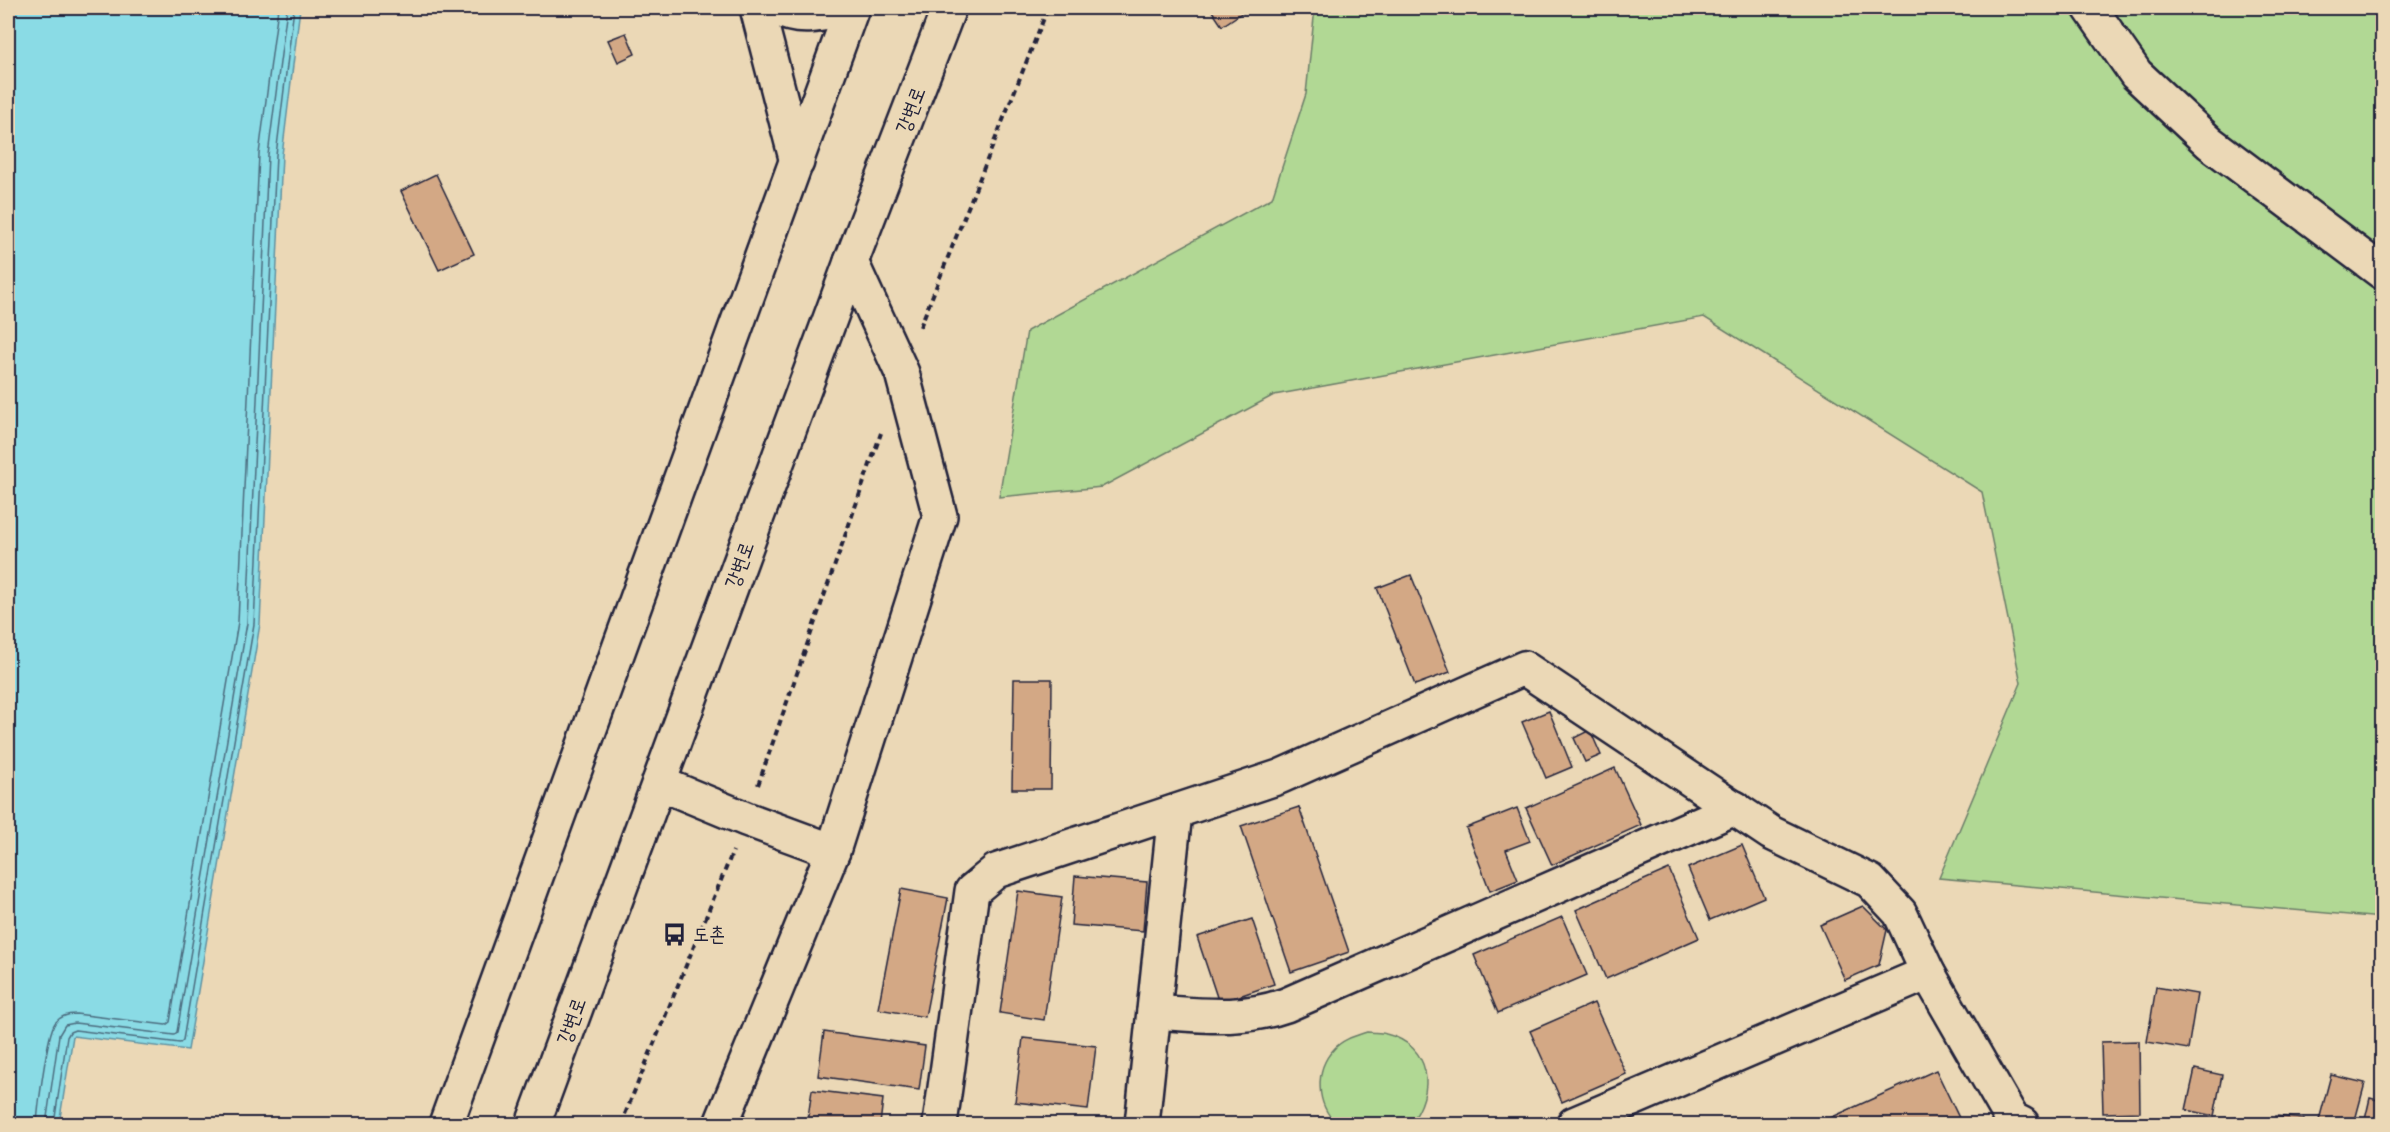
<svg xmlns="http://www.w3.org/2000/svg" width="2390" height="1132" font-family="'Architects Daughter','Poor Story',sans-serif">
  <rect width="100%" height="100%" fill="#ebd8b6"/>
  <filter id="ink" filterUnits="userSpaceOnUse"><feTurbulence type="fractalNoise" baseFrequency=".0167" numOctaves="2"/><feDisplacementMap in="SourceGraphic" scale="12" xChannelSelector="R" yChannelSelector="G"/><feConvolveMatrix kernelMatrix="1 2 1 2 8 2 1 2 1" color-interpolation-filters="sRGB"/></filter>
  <g filter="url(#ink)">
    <g fill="#b1d894" stroke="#6a7d68" stroke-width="1.5">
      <polygon points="1315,8 2382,8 2382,918 1939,878 2021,683 1982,492 1704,317 1274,395 1102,487 999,497 1027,331 1272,198 1306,94"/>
      <path d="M 1367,1032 C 1373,1033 1381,1032 1386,1034 C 1432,1045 1436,1092 1410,1124 L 1337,1124 C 1316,1105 1314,1070 1334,1049 C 1343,1039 1355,1036 1367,1032 Z"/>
    </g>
    <polygon fill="#8adbe5" stroke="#6091a1" stroke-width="1.5" points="8,8 300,8 282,155 260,624 188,1050 73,1036 59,1124 8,1124"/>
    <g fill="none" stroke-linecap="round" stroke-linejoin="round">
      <g stroke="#4c6c7f" stroke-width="1.5">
        <path d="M 37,1124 C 38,1108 47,1034 55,1023 C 60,1016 67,1014 76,1014 L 166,1025 L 170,1022 L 238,622 L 259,154 L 278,8"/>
        <polyline points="46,1124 59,1035 65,1025 75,1023 174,1035 177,1032 247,623 268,155 287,8"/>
        <polyline points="54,1124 67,1037 70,1032 75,1030 180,1043 183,1040 254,624 276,155 294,8"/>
      </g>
    </g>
    <g fill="#d3a885" stroke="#22223b" stroke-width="1.5">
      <polygon points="1210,8 1249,8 1222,26"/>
      <polygon points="626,33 635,54 618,62 608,40"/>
      <polygon points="436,174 474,254 439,270 401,191"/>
      <polygon points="1411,575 1450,672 1415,685 1377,588"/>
      <polygon points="1014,679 1052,679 1051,789 1012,789"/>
      <polygon points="1549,711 1572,767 1546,778 1522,722"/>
      <polygon points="1590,730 1601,755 1585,762 1574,738"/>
      <polygon points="1615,768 1641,825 1552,865 1526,808"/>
      <polygon points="1299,807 1349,952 1291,972 1241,826"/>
      <polygon points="1517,808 1530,841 1506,850 1518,880 1490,891 1466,828"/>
      <polygon points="1742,845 1764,897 1710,920 1688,868"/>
      <polygon points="1669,869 1699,938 1606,979 1576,910"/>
      <polygon points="1075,876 1147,882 1143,931 1071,925"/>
      <polygon points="901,889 948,898 925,1017 878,1009"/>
      <polygon points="1018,891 1062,897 1044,1020 1000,1013"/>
      <polygon points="1863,906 1887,930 1879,965 1845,980 1820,925"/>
      <polygon points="1562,917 1587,975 1498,1013 1474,955"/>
      <polygon points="1252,919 1274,984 1219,1003 1197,937"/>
      <polygon points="2156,987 2197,994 2188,1049 2147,1042"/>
      <polygon points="1594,1003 1626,1074 1562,1102 1530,1031"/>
      <polygon points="824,1032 925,1046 919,1090 818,1076"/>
      <polygon points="1023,1038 1096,1046 1088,1110 1015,1102"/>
      <polygon points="2139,1041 2140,1112 2103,1113 2101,1042"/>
      <polygon points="2195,1069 2222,1075 2214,1116 2186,1110"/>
      <polygon points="1936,1070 1960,1120 1951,1124 1817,1124"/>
      <polygon points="2331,1075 2365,1083 2354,1124 2318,1124"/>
      <polygon points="812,1090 883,1099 880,1124 807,1124"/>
      <polygon points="2370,1098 2382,1101 2382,1124 2364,1124"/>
      <polygon points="2275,1116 2304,1119 2304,1124 2274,1124"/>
    </g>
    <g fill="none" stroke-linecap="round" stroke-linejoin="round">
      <defs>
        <g id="minor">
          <polyline points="757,8 797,162"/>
          <path d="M 776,8 C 800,22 824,14 849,8"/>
          <polyline points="2090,8 2136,74 2210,143 2382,272"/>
          <polyline points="659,783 746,819 833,851"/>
          <path d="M 1154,1012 C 1201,1015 1241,1021 1286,1005 L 1735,808"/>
          <polyline points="721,1124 833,851 940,516 902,373 851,262"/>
          <polyline points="940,1124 972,891 996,871 1279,777 1524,668 1771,833 1870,881 1900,913 1928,973 2012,1119 2022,1124"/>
          <polyline points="1142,1124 1175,812"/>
          <polyline points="1574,1124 1928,973"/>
        </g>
        <g id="major">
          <polyline points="446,1124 852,8"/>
          <polyline points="533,1124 851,262 949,8"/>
        </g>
      </defs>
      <use href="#minor" stroke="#22223b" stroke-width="38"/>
      <use href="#major" stroke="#22223b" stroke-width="38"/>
      <g stroke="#22223b" stroke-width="4" stroke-dasharray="6 4.5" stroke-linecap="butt">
        <polyline points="920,327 1048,8"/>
        <polyline points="758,785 881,433"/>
        <polyline points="621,1124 733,851"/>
      </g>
      <use href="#minor" stroke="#ebd8b6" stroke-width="33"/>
      <use href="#major" stroke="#ebd8b6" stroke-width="33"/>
    </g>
  </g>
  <defs>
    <symbol id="bus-bare" viewBox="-9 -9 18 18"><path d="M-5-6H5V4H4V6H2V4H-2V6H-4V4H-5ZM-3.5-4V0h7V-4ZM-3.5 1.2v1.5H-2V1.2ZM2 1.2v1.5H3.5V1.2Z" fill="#22223b" stroke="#ebd8b6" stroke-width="2.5" paint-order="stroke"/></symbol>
  </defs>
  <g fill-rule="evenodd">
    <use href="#bus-bare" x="658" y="918" width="33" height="33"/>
  </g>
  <g text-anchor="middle" stroke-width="4.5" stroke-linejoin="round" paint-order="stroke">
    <g font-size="20" fill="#22223b" stroke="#ebd8b6">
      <text transform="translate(910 110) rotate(-69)" y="7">강변로</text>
      <text transform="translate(739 565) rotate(-70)" y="7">강변로</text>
      <text transform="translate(571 1021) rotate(-70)" y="7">강변로</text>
    </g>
    <g font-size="20" fill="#22223b" stroke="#ebd8b6" text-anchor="start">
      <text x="693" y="941">도촌</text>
    </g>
  </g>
  <rect width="2390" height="1132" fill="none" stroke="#ebd8b6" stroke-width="30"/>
  <rect x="15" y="15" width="2360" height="1102" fill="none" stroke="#22223b" stroke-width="2" filter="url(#ink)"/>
</svg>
